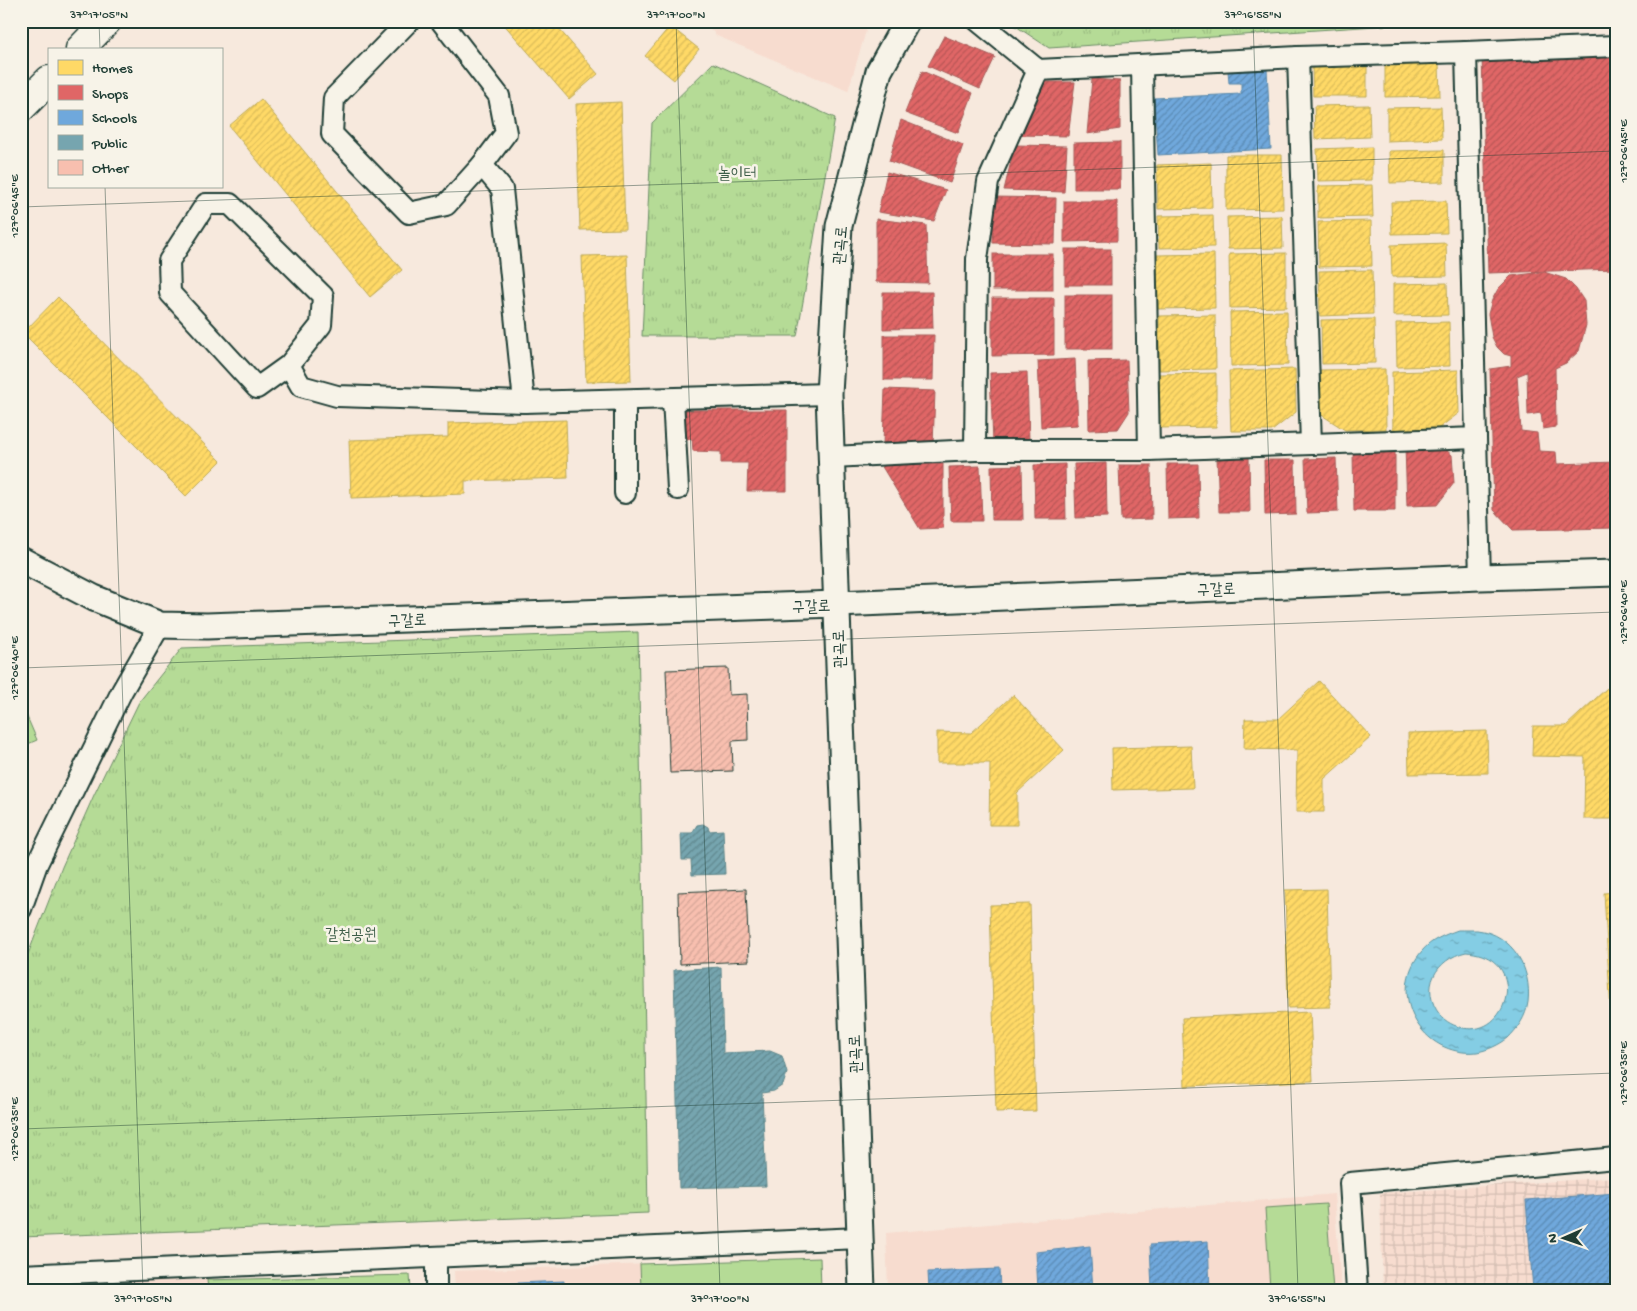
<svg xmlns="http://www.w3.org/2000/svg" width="1637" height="1311" font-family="'Gochi Hand','Poor Story',sans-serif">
  <defs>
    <pattern id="industrial-grid" width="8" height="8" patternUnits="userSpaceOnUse" patternTransform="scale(1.25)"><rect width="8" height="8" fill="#f7dccf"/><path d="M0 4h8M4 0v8" fill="none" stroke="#d3beb2"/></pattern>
    <pattern id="grass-tufts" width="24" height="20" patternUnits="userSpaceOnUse" patternTransform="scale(1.25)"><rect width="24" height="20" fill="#b5db96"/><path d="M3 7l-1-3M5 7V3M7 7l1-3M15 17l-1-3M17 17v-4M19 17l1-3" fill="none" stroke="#9bbd82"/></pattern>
    <pattern id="water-ripples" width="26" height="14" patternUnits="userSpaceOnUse" patternTransform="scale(1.25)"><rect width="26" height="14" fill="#84cde4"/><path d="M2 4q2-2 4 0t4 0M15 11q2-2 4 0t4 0" fill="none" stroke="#6ba8ba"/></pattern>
    <pattern id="homes-hatch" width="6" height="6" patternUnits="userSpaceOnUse" patternTransform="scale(1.25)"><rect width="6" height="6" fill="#ffd966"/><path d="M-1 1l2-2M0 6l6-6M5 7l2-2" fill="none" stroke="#dabb59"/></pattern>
    <pattern id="shops-hatch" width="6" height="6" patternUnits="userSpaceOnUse" patternTransform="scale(1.25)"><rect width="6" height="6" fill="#e06666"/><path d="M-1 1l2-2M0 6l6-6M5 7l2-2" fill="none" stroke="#b55555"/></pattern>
    <pattern id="schools-hatch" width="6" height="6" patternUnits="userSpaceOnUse" patternTransform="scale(1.25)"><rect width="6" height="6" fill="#6fa8dc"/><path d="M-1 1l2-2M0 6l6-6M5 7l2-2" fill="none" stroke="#5b8ab3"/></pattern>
    <pattern id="public-hatch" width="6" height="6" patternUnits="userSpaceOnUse" patternTransform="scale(1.25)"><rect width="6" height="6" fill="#76a5af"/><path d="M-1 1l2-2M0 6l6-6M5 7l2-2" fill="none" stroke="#60888f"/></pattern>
    <pattern id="building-hatch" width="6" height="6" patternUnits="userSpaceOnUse" patternTransform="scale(1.25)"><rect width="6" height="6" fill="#f8bfaf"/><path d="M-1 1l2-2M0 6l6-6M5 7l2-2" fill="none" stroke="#d4a597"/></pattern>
  </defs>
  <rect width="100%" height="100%" fill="#f7e9dd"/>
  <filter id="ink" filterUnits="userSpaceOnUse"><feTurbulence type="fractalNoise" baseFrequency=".02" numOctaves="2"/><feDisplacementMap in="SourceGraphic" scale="10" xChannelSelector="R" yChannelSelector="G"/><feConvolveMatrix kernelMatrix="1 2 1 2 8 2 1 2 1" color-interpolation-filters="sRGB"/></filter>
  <g filter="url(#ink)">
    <g fill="#f7dccf">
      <polygon points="703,21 869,21 848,91 717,36"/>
      <polygon points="1334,1194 1341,1290 888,1290 886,1233"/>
      <polygon points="820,1258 821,1290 455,1290 454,1271"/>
      <polygon points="410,1275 411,1290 21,1290 21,1284"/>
    </g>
    <polygon fill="url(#industrial-grid)" points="1616,1177 1616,1290 1383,1290 1380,1193"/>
    <g fill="url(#grass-tufts)" stroke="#6a8c65">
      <polygon points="1008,21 1451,21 1049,48"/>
      <polygon points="713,63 835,118 797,336 642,336 652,123"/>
      <polygon points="638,632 648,1213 21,1237 21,972 62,867 94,795 139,702 182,648"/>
    </g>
    <g fill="#b5db96" stroke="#6a8c65">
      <polygon points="21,703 37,740 21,747"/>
      <polygon points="1326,1204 1333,1290 1270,1290 1265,1208"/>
      <polygon points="820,1258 821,1290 641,1290 640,1264"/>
      <polygon points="410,1275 411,1290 208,1290 207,1280"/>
    </g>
    <path fill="url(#water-ripples)" stroke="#5c939e" fill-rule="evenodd" d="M 1458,930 C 1464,930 1470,930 1477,930 C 1513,934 1532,969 1528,1002 C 1526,1017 1518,1028 1508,1038 C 1499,1045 1488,1050 1477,1052 C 1422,1058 1385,994 1422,951 C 1431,940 1444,935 1458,930 ZM 1466,952 C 1530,956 1510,1038 1463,1028 C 1454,1026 1446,1022 1440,1015 C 1419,988 1436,959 1466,952 Z"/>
    <g fill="url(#homes-hatch)" stroke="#bcaa57">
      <polygon points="501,21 552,21 598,74 569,99"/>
      <polygon points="670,26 699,49 674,80 645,56"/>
      <polygon points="1367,63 1367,96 1313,96 1312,65"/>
      <polygon points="1439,64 1440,96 1385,97 1385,65"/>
      <polygon points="261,99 402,270 370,297 229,126"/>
      <polygon points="621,102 625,229 580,230 576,104"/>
      <polygon points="1369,105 1370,137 1315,139 1314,106"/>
      <polygon points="1441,107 1442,139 1387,141 1387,108"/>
      <polygon points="1372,147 1372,180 1318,181 1317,149"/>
      <polygon points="1444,150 1444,182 1390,183 1389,151"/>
      <polygon points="1226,155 1282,155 1283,209 1226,210"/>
      <polygon points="1211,163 1212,208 1158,209 1157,165"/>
      <polygon points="1372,185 1373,217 1318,218 1318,186"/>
      <polygon points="1446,201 1447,233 1392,234 1391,202"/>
      <polygon points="1213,215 1214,247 1159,248 1158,216"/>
      <polygon points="1282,216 1283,248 1228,249 1227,217"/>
      <polygon points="1371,221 1372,266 1319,267 1318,222"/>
      <polygon points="1446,243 1447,276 1392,277 1391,245"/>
      <polygon points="1286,253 1286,307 1230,308 1229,254"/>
      <polygon points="1214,254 1215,308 1158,309 1157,255"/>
      <polygon points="627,255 631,381 586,382 582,256"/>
      <polygon points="1372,270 1373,314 1320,316 1319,271"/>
      <polygon points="1447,283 1448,315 1393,316 1393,284"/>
      <polygon points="58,297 221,461 186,496 23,333"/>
      <polygon points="1287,311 1288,365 1231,366 1230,312"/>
      <polygon points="1215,315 1216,369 1159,370 1159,316"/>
      <polygon points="1374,319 1375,363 1322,364 1321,320"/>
      <polygon points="1449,322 1450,366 1397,367 1396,323"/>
      <polygon points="1295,369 1296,412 1272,431 1231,431 1229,371"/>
      <polygon points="1385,369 1386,429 1345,430 1320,414 1320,370"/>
      <polygon points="1458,370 1459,413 1435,431 1393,432 1392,372"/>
      <polygon points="1216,373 1216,427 1160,428 1159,374"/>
      <polygon points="566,420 568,478 465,481 465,494 351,498 349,440 448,437 448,423"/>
      <polygon points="1319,681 1371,737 1324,779 1324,812 1296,812 1297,750 1244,749 1245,719 1278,719"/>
      <polygon points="1607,688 1616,697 1616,784 1613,787 1612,819 1584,819 1585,757 1532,756 1533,726 1566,726"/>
      <polygon points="1013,695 1064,750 1017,793 1017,825 989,825 990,763 937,763 937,732 971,733"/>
      <polygon points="1487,731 1488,773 1409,774 1408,733"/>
      <polygon points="1191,746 1193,788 1113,790 1112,748"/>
      <polygon points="1327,889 1330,1007 1288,1008 1285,890"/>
      <polygon points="1616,892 1616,1082 1615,1082 1604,893"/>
      <polygon points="1030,904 1036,1111 996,1112 990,905"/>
      <polygon points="1310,1012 1313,1081 1185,1086 1182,1018"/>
    </g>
    <g fill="url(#shops-hatch)" stroke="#a65a57">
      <polygon points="944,36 995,57 980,89 928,66"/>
      <polygon points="1616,51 1616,269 1488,273 1482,55"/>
      <polygon points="922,71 973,93 958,133 905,113"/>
      <polygon points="1092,79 1120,81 1120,129 1087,134"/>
      <polygon points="1043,82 1075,82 1068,136 1019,135"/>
      <polygon points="901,120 963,145 950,183 889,161"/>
      <polygon points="1120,142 1120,189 1074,189 1074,143"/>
      <polygon points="1015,145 1067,146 1064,192 1004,190"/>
      <polygon points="887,172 946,190 934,221 878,212"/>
      <polygon points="993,197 1056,198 1055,244 993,243"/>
      <polygon points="1064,201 1117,201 1117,241 1064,242"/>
      <polygon points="876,219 926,225 928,283 876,282"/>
      <rect x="1065" y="249" width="46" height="36"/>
      <rect x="993" y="254" width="60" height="36"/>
      <polygon points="1544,272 1566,279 1576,289 1584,301 1586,325 1579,351 1566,363 1555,368 1556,427 1543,429 1541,413 1528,415 1527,372 1517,376 1521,431 1537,433 1539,451 1556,452 1557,464 1616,462 1616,528 1513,530 1494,510 1490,369 1511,366 1511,356 1504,354 1497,347 1492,337 1488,314 1492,300 1498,289 1511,276"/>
      <polygon points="883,292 932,292 933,328 883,329"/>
      <rect x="1065" y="295" width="47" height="54"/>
      <polygon points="992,298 1054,298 1054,355 992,356"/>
      <polygon points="884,335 934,335 933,380 884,380"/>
      <polygon points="1075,359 1078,425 1041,427 1038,361"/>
      <polygon points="1127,360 1129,412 1118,429 1089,430 1088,361"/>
      <polygon points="1027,372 1029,441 993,442 990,373"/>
      <polygon points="885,389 935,391 933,446 883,444"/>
      <polygon points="682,410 787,410 787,491 747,491 748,463 721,463 721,452 693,451 692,439 681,439"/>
      <polygon points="1441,446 1452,455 1454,483 1437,505 1407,506 1405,447"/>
      <polygon points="1395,451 1395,511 1354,511 1353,452"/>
      <polygon points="1249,457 1250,512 1219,512 1217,458"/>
      <polygon points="1336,458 1338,512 1307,513 1305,459"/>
      <polygon points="1264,460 1295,460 1296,514 1265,515"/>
      <polygon points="1106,463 1107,517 1076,518 1074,464"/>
      <polygon points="943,464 943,528 920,529 881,465"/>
      <polygon points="1065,464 1066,519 1035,519 1034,465"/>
      <polygon points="1167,464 1198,464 1199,518 1168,519"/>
      <polygon points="1022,465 1023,520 992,520 991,466"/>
      <polygon points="1119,465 1151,465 1152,519 1121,520"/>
      <polygon points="980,466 982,521 951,521 949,467"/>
    </g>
    <g fill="url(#schools-hatch)" stroke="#5788aa">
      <polygon points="1267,69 1271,149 1158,155 1154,98 1241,94 1241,83 1229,83 1228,71"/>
      <polygon points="1616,1193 1616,1290 1533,1290 1526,1200"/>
      <polygon points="1208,1241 1210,1290 1152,1290 1150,1245"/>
      <polygon points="1090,1246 1093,1290 1038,1290 1036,1252"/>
      <polygon points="999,1269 1000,1290 929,1290 928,1272"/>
      <polygon points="564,1281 564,1290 495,1290 495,1284"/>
    </g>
    <g fill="url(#public-hatch)" stroke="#5c868a">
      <polygon points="703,824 708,827 709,831 723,830 725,874 692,875 691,860 682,860 681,833 692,833 697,825"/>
      <polygon points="721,967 723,1053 770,1051 782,1056 787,1073 783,1085 774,1091 762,1093 766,1186 679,1188 674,970"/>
    </g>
    <g fill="url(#building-hatch)" stroke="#1f3d34">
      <polygon points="728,668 729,695 747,694 748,740 732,741 733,771 670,773 666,670"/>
      <polygon points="746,889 749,961 680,964 678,892"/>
    </g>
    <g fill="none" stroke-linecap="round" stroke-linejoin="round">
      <defs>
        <g id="minor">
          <polyline points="409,21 334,98 332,134 409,213 446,205 482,165 506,133 499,96 441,21"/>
          <polyline points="978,21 1038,70 1298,57 1466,52 1476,438 1149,450 975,450 977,259 988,182 1038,70"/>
          <polyline points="1466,52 1616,46"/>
          <polyline points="1298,57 1311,444"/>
          <polyline points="1142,66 1149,450"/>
          <polyline points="482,165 502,189 524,402"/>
          <polyline points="289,365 257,388 170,293 169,261 206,204 230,204 323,296 321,325 289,365 301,386 337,396 524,402 829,394"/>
          <polyline points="673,399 678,489"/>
          <polyline points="1476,438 1480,577"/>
          <polyline points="832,457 975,450"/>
          <polyline points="625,493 625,400"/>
          <polyline points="21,909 37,864 122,691 160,625"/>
          <polyline points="436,1257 436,1290"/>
          <polyline points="21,1275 860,1238"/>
          <polyline points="1357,1290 1350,1183 1616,1158"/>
        </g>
        <g id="tertiary">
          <polyline points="21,560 94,598 160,625 207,626 837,604 1480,577 1616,573"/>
          <polyline points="862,1290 829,394 839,226 879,71 907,21"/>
        </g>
        <g id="secondary">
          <polyline points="80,49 107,21"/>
          <polyline points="21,108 49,80"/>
        </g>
      </defs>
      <use href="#minor" stroke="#1f3d34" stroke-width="24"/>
      <use href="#tertiary" stroke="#1f3d34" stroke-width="29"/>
      <use href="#secondary" stroke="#1f3d34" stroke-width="31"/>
      <use href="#minor" stroke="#f7f3e8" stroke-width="20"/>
      <use href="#tertiary" stroke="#f7f3e8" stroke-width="25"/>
      <use href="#secondary" stroke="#f7f3e8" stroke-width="28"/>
    </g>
  </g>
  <path fill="none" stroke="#1f3d34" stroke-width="1" stroke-opacity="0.45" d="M 99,21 L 100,49M 676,21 L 720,1290M 1253,21 L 1298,1290M 105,186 L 143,1290M 21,207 L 1616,151M 21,668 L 1616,612M 21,1129 L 1616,1073"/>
  <g text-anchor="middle" stroke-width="5" stroke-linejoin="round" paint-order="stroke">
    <g font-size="16" fill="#3d5d48" stroke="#f7f3e8">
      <text x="737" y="178">놀이터</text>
      <text x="351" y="939">갈천공원</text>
    </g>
    <g font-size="16" fill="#1f3d34" stroke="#f7f3e8">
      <text transform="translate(839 245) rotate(-85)" y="6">관곡로</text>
      <text transform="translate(1216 588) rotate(-2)" y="6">구갈로</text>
      <text transform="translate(811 605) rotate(-2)" y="6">구갈로</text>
      <text transform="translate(407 619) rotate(-2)" y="6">구갈로</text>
      <text transform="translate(838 649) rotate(-92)" y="6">관곡로</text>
      <text transform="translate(854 1054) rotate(-92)" y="6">관곡로</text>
    </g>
  </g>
  <rect width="1637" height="1311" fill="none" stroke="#f7f3e8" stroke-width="55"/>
  <rect x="48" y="48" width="175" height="140" fill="#f7f3e8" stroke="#a1aaa0"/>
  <rect x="58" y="60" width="25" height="15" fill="#ffd966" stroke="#a1aaa0"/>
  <text x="92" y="72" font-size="15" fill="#1f3d34">Homes</text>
  <rect x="58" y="85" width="25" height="15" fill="#e06666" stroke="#a1aaa0"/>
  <text x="92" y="98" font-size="15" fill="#1f3d34">Shops</text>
  <rect x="58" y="110" width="25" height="15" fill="#6fa8dc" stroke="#a1aaa0"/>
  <text x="92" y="122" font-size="15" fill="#1f3d34">Schools</text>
  <rect x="58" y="135" width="25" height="15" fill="#76a5af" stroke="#a1aaa0"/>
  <text x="92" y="148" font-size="15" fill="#1f3d34">Public</text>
  <rect x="58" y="160" width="25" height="15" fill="#f8bfaf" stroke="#a1aaa0"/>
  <text x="92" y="172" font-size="15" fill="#1f3d34">Other</text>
  <g transform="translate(1564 1238) rotate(268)" stroke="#f7f3e8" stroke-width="4" paint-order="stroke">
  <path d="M0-4L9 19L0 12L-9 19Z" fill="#1f3d34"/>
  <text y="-8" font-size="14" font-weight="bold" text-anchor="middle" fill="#1f3d34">N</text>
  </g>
  <rect x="28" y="28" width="1582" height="1256" fill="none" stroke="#1f3d34" stroke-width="2"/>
  <g font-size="12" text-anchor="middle" fill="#1f3d34">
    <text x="99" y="18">37°17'05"N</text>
    <text x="676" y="18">37°17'00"N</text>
    <text x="1253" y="18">37°16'55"N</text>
    <text transform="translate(1623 151) rotate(-90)" y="4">127°06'45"E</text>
    <text transform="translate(14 206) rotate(-90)" y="4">127°06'45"E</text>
    <text transform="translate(1623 612) rotate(-90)" y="4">127°06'40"E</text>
    <text transform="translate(14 668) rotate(-90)" y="4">127°06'40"E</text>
    <text transform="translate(1623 1073) rotate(-90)" y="4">127°06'35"E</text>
    <text transform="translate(14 1129) rotate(-90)" y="4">127°06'35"E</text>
    <text x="143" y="1302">37°17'05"N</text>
    <text x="720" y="1302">37°17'00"N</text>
    <text x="1297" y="1302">37°16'55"N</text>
  </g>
</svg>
